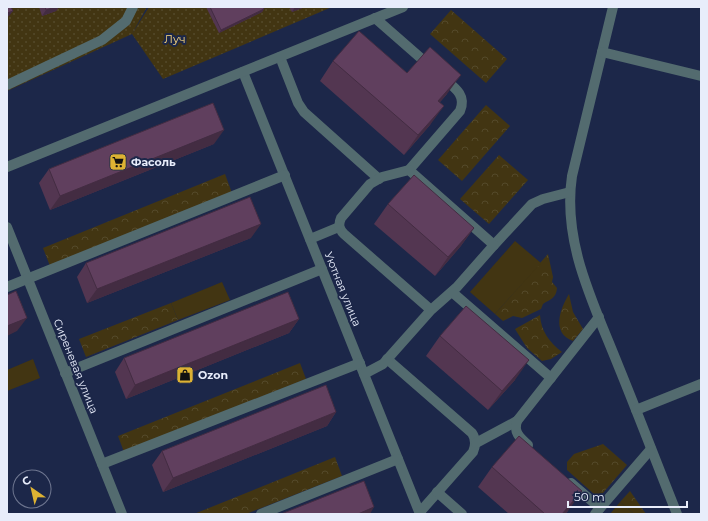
<svg xmlns="http://www.w3.org/2000/svg" width="708" height="521" font-family="Montserrat,sans-serif">
  <defs>
    <pattern id="park-crowns" width="20" height="18" patternUnits="userSpaceOnUse"><rect width="20" height="18" fill="#423512"/><path d="M2 6a3 3 0 1 1 6 0M12 15a3 3 0 1 1 6 0" fill="none" stroke="#54492a"/></pattern>
    <pattern id="garden-dots" width="8" height="8" patternUnits="userSpaceOnUse"><rect width="8" height="8" fill="#423512"/><path d="M2 2h.1M6 6h.1" fill="none" stroke="#54492a" stroke-width="1.8" stroke-linecap="round"/></pattern>
  </defs>
  <rect width="100%" height="100%" fill="#1c2749"/>
  <g fill="url(#park-crowns)">
    <polygon points="451,10 507,59 486,83 430,34"/>
    <polygon points="486,105 510,126 462,181 438,160"/>
    <polygon points="499,155 528,180 489,224 460,199"/>
    <polygon points="225,174 232,193 50,266 43,248"/>
    <path d="M 548,254 L 553,277 L 552,282 L 557,288 C 556,299 550,299 543,304 L 541,309 L 522,318 L 513,316 L 503,321 L 495,314 Z"/>
    <path d="M 569,294 L 573,312 L 583,329 L 573,341 C 551,333 560,309 569,294 Z"/>
    <polygon points="171,303 178,320 86,357 79,339"/>
    <path d="M 540,315 C 541,331 549,342 562,352 L 551,359 L 542,361 L 527,348 L 515,329 Z"/>
    <polygon points="300,363 306,379 124,452 118,436"/>
    <polygon points="603,444 627,465 603,493 594,494 567,470 567,462 574,454"/>
    <polygon points="335,457 342,476 246,514 194,514"/>
    <polygon points="630,491 646,514 634,514 620,502"/>
  </g>
  <polygon fill="url(#garden-dots)" points="7,7 147,7 132,34 149,7 332,7 163,79 132,34 7,91"/>
  <g fill="#423512">
    <polygon points="515,241 541,263 495,314 470,292"/>
    <polygon points="222,282 230,300 178,320 171,303"/>
    <polygon points="33,359 40,378 7,391 7,370"/>
    <polygon points="620,502 634,514 610,514"/>
  </g>
  <g fill="none" stroke-linecap="round" stroke-linejoin="round">
    <g stroke="#536b6f" stroke-width="10">
      <path d="M 613,7 L 572,176 C 562,243 594,304 618,365 C 638,414 657,464 677,514"/>
      <polyline points="375,18 431,67"/>
      <polyline points="602,52 701,76"/>
      <polyline points="280,57 298,103 304,112 379,179"/>
      <polyline points="243,72 420,514"/>
      <polyline points="7,85 102,40 126,21 133,7"/>
      <polyline points="7,167 403,7"/>
      <path d="M 409,170 L 460,111 C 467,95 454,87 443,78"/>
      <polyline points="7,227 122,514"/>
      <polyline points="310,239 339,227"/>
      <polyline points="494,245 532,204 543,199 570,192"/>
      <polyline points="7,287 285,175"/>
      <polyline points="452,292 551,378"/>
      <path d="M 387,359 L 472,433 C 476,439 476,445 473,452 L 420,512"/>
      <polyline points="65,373 322,269"/>
      <path d="M 364,374 L 383,364 L 431,310 L 344,234 C 339,229 338,225 341,218 L 370,184 L 382,177 L 409,170 L 494,245 L 457,287 L 431,310"/>
      <polyline points="636,410 701,384"/>
      <polyline points="476,443 517,421"/>
      <path d="M 528,445 C 520,438 513,432 517,421 L 599,317"/>
      <polyline points="102,464 360,363"/>
      <polyline points="571,483 600,508"/>
      <polyline points="437,492 462,514"/>
      <polyline points="261,514 398,459"/>
      <polyline points="595,514 651,449"/>
    </g>
  </g>
  <g fill="#533651">
    <polygon points="39,7 59,7 56,11 42,16"/>
    <polygon points="206,7 263,7 264,9 262,12 219,33"/>
    <polygon points="289,7 305,7 292,12"/>
    <polygon points="333,61 407,73 447,94 440,102 430,125 404,155 320,81"/>
    <polygon points="214,144 50,210 39,183 49,169"/>
    <polygon points="388,204 474,228 460,247 435,276 374,224"/>
    <polygon points="251,238 87,303 77,277 86,263"/>
    <polygon points="299,319 289,333 126,399 115,372 124,358"/>
    <polygon points="440,336 515,380 488,410 426,356"/>
    <polygon points="336,412 327,426 163,492 152,465 162,451"/>
    <polygon points="492,467 568,511 565,514 509,514 478,487"/>
  </g>
  <g fill="#432c42">
    <polygon points="55,7 59,7 56,11 42,16 46,10"/>
    <polygon points="295,7 305,7 292,12"/>
    <polygon points="264,9 262,12 219,33 221,30"/>
    <polygon points="13,11 9,16 7,17 7,13"/>
    <polygon points="461,75 447,94 424,120 438,101"/>
    <polygon points="444,106 430,125 404,155 418,135"/>
    <polygon points="224,130 214,144 50,210 60,196"/>
    <polygon points="261,224 251,238 87,303 97,289"/>
    <polygon points="474,228 460,247 435,276 448,257"/>
    <polygon points="27,318 17,331 7,336 7,326"/>
    <polygon points="299,319 289,333 126,399 135,385"/>
    <polygon points="529,360 515,380 488,410 502,391"/>
    <polygon points="336,412 327,426 163,492 173,478"/>
    <polygon points="582,491 568,511 565,514 562,514"/>
    <polygon points="374,507 370,514 358,514"/>
  </g>
  <g fill="#603f5e" stroke="#432c42">
    <polygon points="7,7 11,7 13,11 7,13"/>
    <polygon points="45,7 55,7 46,10"/>
    <polygon points="210,7 263,7 264,9 221,30"/>
    <polygon points="359,31 407,73 430,47 461,75 438,101 444,106 418,135 333,61"/>
    <polygon points="213,103 224,130 60,196 49,169"/>
    <polygon points="414,175 474,228 448,257 388,204"/>
    <polygon points="250,197 261,224 97,289 86,263"/>
    <polygon points="16,291 27,318 7,326 7,295"/>
    <polygon points="288,292 299,319 135,385 124,358"/>
    <polygon points="466,306 529,360 502,391 440,336"/>
    <polygon points="326,385 336,412 173,478 162,451"/>
    <polygon points="519,436 582,491 562,514 545,514 492,467"/>
    <polygon points="364,481 374,507 358,514 281,514"/>
  </g>
  <defs>
    <symbol id="supermarket-square" viewBox="-11 -11 22 22"><rect x="-9" y="-9" width="18" height="18" rx="4" fill="#ddb233" stroke="#1c2749"/><path d="M-6-5.5h2.5l.6 2H6L4.5 2H-2.5L-4.4-4H-6ZM-1.5 3.2a1.3 1.3 0 1 0 .1 0ZM3 3.2a1.3 1.3 0 1 0 .1 0Z" fill="#111"/></symbol>
    <symbol id="shop-square" viewBox="-11 -11 22 22"><rect x="-9" y="-9" width="18" height="18" rx="4" fill="#ddb233" stroke="#1c2749"/><path d="M-5-2.5h2.3a2.7 3.5 0 0 1 5.4 0H5L5.5 6h-11ZM-1.5-2.5h3a1.5 2.3 0 0 0-3 0Z" fill="#111"/></symbol>
  </defs>
  <g fill-rule="evenodd">
    <use href="#supermarket-square" x="108" y="152" width="20" height="20"/>
    <use href="#shop-square" x="175" y="365" width="20" height="20"/>
  </g>
  <g text-anchor="middle" stroke-width="4" stroke-linejoin="round" paint-order="stroke">
    <g font-size="11" fill="#fdd97e" stroke="#1c2749">
      <text x="175" y="43">Луч</text>
    </g>
    <g font-size="11" font-weight="bold" fill="#e8edfb" stroke="#1c2749" text-anchor="start">
      <text x="131" y="166">Фасоль</text>
      <text x="198" y="379">Ozon</text>
    </g>
    <g font-size="11" fill="#e8edfb" stroke="#1c2749">
      <text transform="translate(343 289) rotate(68)" y="4">Уютная улица</text>
      <text transform="translate(76 366) rotate(68)" y="4">Сиреневая улица</text>
    </g>
  </g>
  <rect width="708" height="521" fill="none" stroke="#e8edfb" stroke-width="16"/>
  <g transform="translate(32 489) rotate(326)"><circle r="19" fill="#1c2749" stroke="#6e7690"/>
  <path d="M0-3L7 15L0 10L-7 15Z" fill="#ddb233"/>
  <text y="-6" font-size="11" font-weight="bold" text-anchor="middle" fill="#e8edfb">С</text>
  </g>
  <path d="M568 501v6h119v-6" fill="none" stroke="#e8edfb" stroke-width="2"/>
  <text x="574" y="501" font-size="12" fill="#e8edfb" stroke="#1c2749" stroke-width="3" paint-order="stroke">50 m</text>
</svg>
